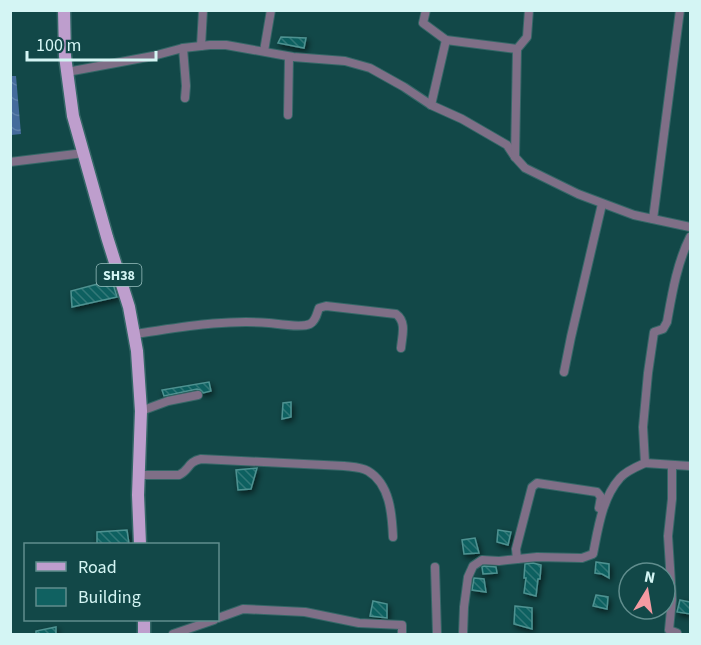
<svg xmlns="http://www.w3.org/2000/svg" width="701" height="645" font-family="'Source Sans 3',sans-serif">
  <defs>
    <pattern id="water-waves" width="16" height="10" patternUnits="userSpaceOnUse" patternTransform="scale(1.5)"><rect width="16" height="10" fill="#446b9b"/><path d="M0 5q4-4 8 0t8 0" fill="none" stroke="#5e81aa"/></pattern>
    <pattern id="building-back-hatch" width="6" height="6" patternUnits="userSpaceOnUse" patternTransform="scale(1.5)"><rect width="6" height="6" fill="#106161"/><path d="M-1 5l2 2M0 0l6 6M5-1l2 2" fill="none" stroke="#327878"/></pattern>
    <filter id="shadow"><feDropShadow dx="2" dy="3" stdDeviation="3" flood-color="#0009"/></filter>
  </defs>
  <rect width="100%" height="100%" fill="#124848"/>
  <polygon fill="url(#water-waves)" points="11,76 16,76 21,134 11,135"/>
  <g fill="url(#building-back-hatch)" stroke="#4e9291" stroke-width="1.5" filter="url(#shadow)">
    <polygon points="281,37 306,38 304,48 278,43"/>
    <polygon points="111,277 117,297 72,307 71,291 109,281 108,278"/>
    <polygon points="209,382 211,391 203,393 200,390 197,389 164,396 162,390"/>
    <polygon points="291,402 291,417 282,419 283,403"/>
    <polygon points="257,468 251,489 238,490 236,470"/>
    <polygon points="127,530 129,544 97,544 97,532"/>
    <polygon points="498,530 511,532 508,545 497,542"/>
    <polygon points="475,538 479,553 464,554 462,540"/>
    <polygon points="596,562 609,564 609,578 602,574 595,573"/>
    <polygon points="533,563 541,565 540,579 538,579 536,596 524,593 526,578 524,578 525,564"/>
    <polygon points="484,566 496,567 497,573 483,574 482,567"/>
    <polygon points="474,578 484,579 486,592 472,590"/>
    <polygon points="596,595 608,597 607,609 593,606"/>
    <polygon points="680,600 690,602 690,614 677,612"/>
    <polygon points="373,601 387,604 387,618 370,616"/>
    <polygon points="515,606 532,608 532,629 514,624"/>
    <polygon points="56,627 56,634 36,634 36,631"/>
  </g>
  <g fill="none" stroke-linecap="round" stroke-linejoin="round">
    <defs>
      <g id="minor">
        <polyline points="426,10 423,23 446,40 517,49 527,37 529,10"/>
        <polyline points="201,46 203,10"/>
        <polyline points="183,48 186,86 185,98"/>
        <polyline points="264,51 271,10"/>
        <polyline points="67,72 153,56 183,48 210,45 226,45 293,57 345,61 370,68 404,87 431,105 462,119 507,145 515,157 525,168 578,194 634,215 690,227"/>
        <polyline points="431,105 446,40"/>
        <polyline points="288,115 289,57"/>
        <polyline points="515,157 517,49"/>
        <polyline points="10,162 84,153"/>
        <polyline points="653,219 680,10"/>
        <path d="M 134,334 C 178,328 224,319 269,323 C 279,324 301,328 310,324 C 316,321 317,313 319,308 L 326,306 L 396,314 C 407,322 402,336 401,348"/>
        <polyline points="564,372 571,337 602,204"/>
        <polyline points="141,411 168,401 198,395"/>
        <polyline points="645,463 690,466"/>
        <polyline points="672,465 672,499 668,536 672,599 669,630 677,633 676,634"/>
        <path d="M 139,475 L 179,475 C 190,470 187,462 201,459 L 344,466 C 352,467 361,467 368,471 C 390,484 392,514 393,537"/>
        <polyline points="517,559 516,549 532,487 537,483 597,492 601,497 599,508 601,509"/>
        <polyline points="435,567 437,634"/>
        <polyline points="218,618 243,609 305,612 359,623 402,625 402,634"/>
        <polyline points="173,634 214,620"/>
        <path d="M 463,634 L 464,607 L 468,577 L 473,566 L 482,560 L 499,561 L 537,557 L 582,558 L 593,554 C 598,529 602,498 620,478 C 626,471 636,467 645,463 L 643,427 L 648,373 L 654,332 L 663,329 L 667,322 C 672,294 677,263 690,237"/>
      </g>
      <g id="primary">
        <polyline points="64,10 65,56 73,116 107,237 129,307 137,351 141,411 138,495 140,544"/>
        <polyline points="144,634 144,620"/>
      </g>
    </defs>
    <use href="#minor" stroke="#356767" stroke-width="10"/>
    <use href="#primary" stroke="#356767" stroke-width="15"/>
    <use href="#minor" stroke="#7f6f87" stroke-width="8"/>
    <use href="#primary" stroke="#be9ecd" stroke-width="12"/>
  </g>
  <g text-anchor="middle" stroke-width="6" stroke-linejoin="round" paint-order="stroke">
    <rect fill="#124848" stroke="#9ac1c0" stroke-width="1.5" x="96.5" y="264" width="45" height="22" rx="4.5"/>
    <g font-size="14" font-weight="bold" fill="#d4f5f4">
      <text x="119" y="280">SH38</text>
    </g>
  </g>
  <rect width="701" height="645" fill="none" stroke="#d4f5f4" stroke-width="24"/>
  <rect x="24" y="543" width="195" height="78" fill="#124848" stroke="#608d8d" stroke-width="1.5"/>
  <rect x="36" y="562" width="30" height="9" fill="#be9ecd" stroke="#608d8d" stroke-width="1.5"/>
  <text x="78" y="573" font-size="18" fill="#d4f5f4">Road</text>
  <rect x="36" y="588" width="30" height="18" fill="#106161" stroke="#608d8d" stroke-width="1.5"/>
  <text x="78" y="603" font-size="18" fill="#d4f5f4">Building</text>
  <g transform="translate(647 591) rotate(11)"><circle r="28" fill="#124848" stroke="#608d8d" stroke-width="1.5"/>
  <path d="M0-4.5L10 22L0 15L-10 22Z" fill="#f49aa2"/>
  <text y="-9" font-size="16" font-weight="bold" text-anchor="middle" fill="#d4f5f4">N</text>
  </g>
  <path d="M27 51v9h129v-9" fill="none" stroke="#d4f5f4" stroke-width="3"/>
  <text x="36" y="51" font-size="18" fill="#d4f5f4" stroke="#124848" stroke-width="4.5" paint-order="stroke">100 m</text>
</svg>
